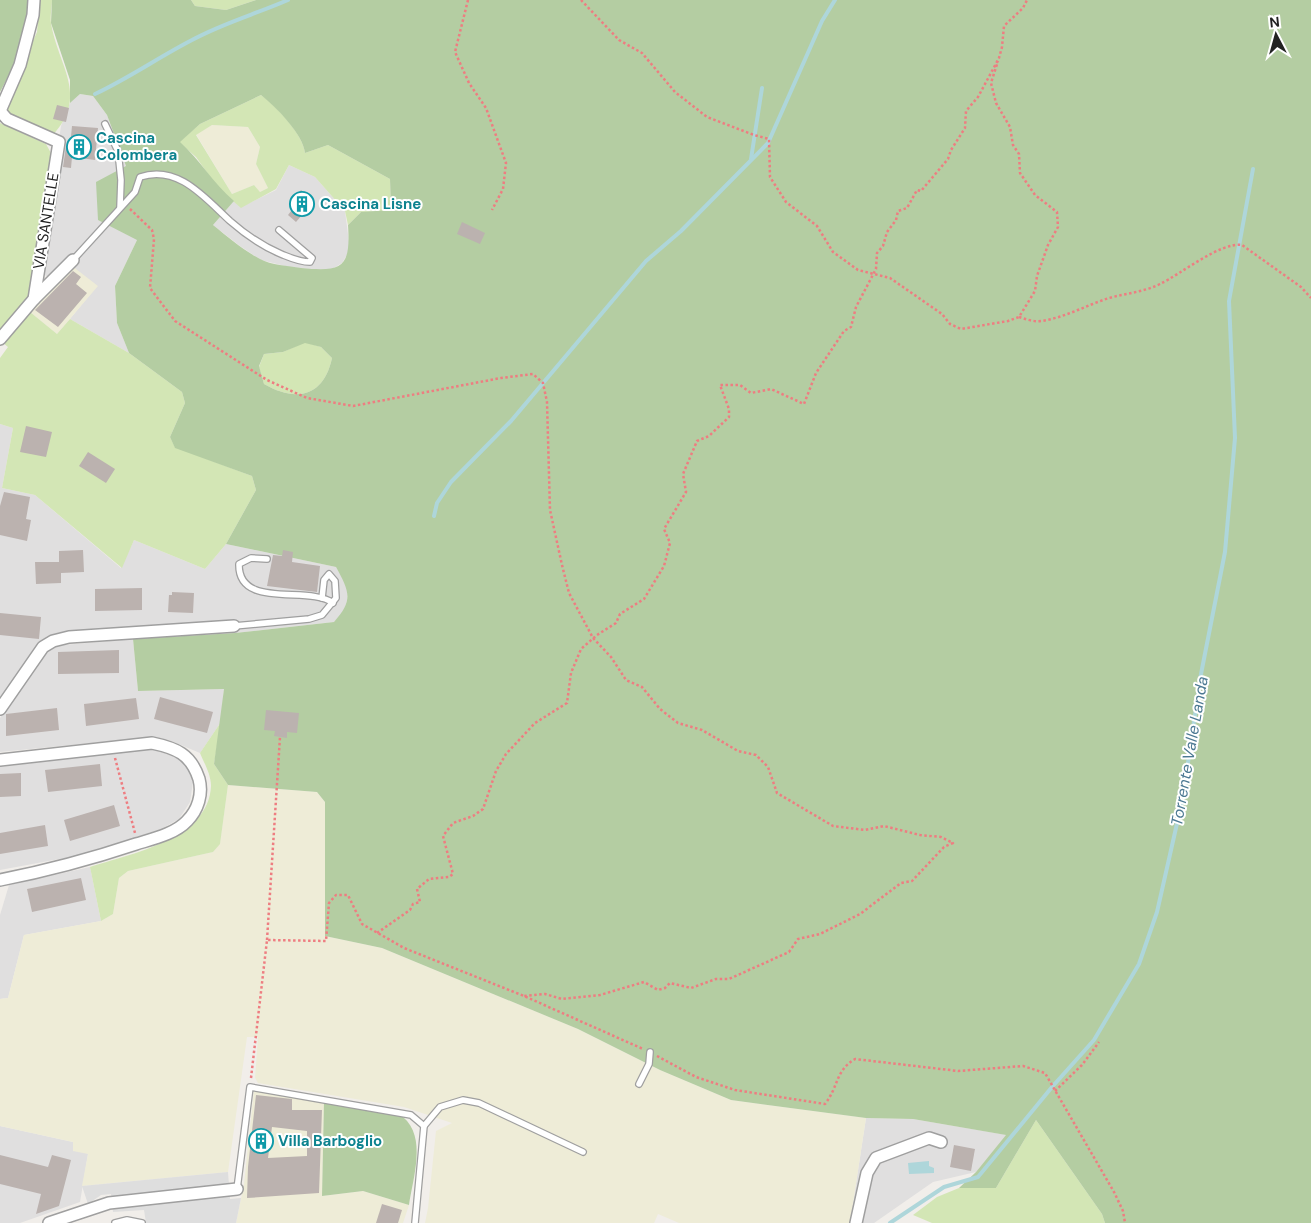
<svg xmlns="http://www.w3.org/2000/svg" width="1311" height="1223" font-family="'DM Sans',sans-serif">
  <rect width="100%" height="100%" fill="#f1eeea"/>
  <g fill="#e0dfdf">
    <polygon points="80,94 93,96 107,115 126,166 137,240 115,286 117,323 129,353 70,319 97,286 52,278 39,273 61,126 70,103"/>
    <polygon points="289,165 315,177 345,211 350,250 342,263 329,271 289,267 261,260 240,246 213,225 234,201 241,207 276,190"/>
    <polygon points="0,424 13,428 2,488 35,495 121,568 134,540 205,569 226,544 336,567 348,588 346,610 334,622 235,633 233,620 67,632 51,636 0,699"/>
    <polygon points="133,639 138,691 224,689 221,722 200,753 169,740 153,737 0,752 0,718 49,648 63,645"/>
    <polygon points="142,750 156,750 178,758 187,766 193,782 190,802 179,819 161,829 81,855 0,870 0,767"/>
    <polygon points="90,867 101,921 24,935 8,998 0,999 0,915 9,885"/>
    <polygon points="866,1118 913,1119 1007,1135 976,1172 933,1182 874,1223 850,1223"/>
    <polygon points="0,1126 73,1142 88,1154 80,1202 20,1223 0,1223"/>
  </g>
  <g fill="#eeecd7">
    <polygon points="212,125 248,127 260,147 256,164 268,188 260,192 254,185 232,194 196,134"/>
    <polygon points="67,262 98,286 57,334 30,312 57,284"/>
    <polygon points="228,785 317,792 325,802 325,936 382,948 578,1029 660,1070 731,1100 866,1118 850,1223 679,1223 658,1214 654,1223 425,1223 428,1208 436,1131 452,1123 404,1107 258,1083 255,1078 258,1037 247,1037 228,1172 82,1186 88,1154 73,1151 73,1142 0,1126 0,999 8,998 24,935 101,921 113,914 119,878 128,871 213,852 220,843"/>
    <polygon points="254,1090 324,1101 322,1196 363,1191 409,1205 403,1223 236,1223 244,1184"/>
  </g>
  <g fill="#d3e6b5" fill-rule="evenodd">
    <path d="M 40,0 L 52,0 C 52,7 50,16 51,23 C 58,66 90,96 52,136 L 9,117 L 4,106 L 37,32 Z"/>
    <polygon points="191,0 256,0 226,10 195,6"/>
    <path d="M 261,95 C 276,106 303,134 305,153 L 328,145 L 390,179 L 391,211 L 361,212 L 348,225 L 345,211 L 315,177 L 289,165 L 276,189 L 241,208 L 218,188 L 196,157 L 179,142 L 200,124 ZM 212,125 L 248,127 L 260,147 L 256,164 L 268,188 L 260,192 L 254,185 L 232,194 L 196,135 Z"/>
    <polygon points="0,123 46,144 52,155 33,288 27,301 0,330"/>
    <polygon points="30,312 57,334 70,319 129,353 182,392 185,403 170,437 175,447 252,476 256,490 226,544 205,569 134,540 122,568 35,495 2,488 13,428 0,424 0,358 8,347 2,342 16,324"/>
    <path d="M 305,342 L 321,347 L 332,358 C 324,396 297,403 264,384 L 259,367 L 264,354 L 283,352 Z"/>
    <path d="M 221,722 L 214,764 L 228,785 L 220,844 L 213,852 L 128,871 L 119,878 L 113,914 L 101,921 L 90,867 C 130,854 209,839 211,786 C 211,774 204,763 200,753 Z"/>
    <polygon points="1036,1120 1102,1214 1105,1223 932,1223 913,1215 937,1197 959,1188 996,1188"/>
  </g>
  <g fill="#b4cda2" fill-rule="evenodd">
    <path d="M 0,0 L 28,0 C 27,33 16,63 0,92 Z"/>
    <path d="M 52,0 L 191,0 L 195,6 L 226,10 L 256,0 L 1311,0 L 1311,1223 L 1105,1223 L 1102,1214 L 1036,1120 L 996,1188 L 959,1188 L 976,1172 L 1006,1135 L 913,1119 L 866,1118 L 731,1100 L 660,1070 L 578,1029 L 382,948 L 325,936 L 325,802 L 317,792 L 228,785 L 214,764 L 224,689 L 138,691 L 133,639 L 235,633 L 334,622 C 354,600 349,591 336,567 L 226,544 L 256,490 L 252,476 L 175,448 L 170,437 L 185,403 L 182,392 L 129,353 L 117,323 L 115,286 L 137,240 L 98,220 L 96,182 L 126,166 L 107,115 L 93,96 L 80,94 L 70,103 L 70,80 L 51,23 ZM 261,95 C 276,107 303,134 305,153 L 328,145 L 390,179 L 391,210 L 361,212 L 348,225 C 351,268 342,272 301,268 C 288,266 271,265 260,259 C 243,250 228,237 213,225 L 234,201 C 213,183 200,160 180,142 L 200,124 ZM 305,343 L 321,347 L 332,358 C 324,396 297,403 264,384 L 259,366 L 264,354 L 283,352 Z"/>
    <path d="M 324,1101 L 403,1117 C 427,1137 413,1178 409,1205 L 363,1191 L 322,1196 Z"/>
  </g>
  <polygon fill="#dedede" points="228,1172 230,1199 241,1198 236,1223 146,1223 144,1210 113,1212 111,1194 101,1195 88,1204 82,1186"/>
  <polygon fill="#aed6da" points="929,1161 929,1166 934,1168 934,1173 909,1174 908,1163"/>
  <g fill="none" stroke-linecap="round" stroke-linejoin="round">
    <g stroke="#aed6da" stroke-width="4">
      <path d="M 95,94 C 129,78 159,57 192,40 C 223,23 256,14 288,0"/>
      <polyline points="751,159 762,88"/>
      <polyline points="434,516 437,503 451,482 511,421 646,261 681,231 768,143 822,21 835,0"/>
      <polyline points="890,1223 944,1187 978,1177 1052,1087 1094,1040 1139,964 1157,912 1183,797 1201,674 1225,552 1235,438 1229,301 1253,169"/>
    </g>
  </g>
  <g fill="#bbb2af" fill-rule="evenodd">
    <polygon points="57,105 69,108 66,122 53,119"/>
    <polygon points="72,126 98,128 95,160 72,157 71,168 63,167 66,146 70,147"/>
    <polygon points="301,190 314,201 296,222 288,215 295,206 291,202"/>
    <polygon points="462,222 485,233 480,244 457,234"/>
    <polygon points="73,271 81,277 76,284 87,293 58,327 35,310"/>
    <polygon points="26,426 52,432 46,457 20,452"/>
    <polygon points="88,452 115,469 106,483 79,466"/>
    <polygon points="4,492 30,497 26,519 31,520 27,541 0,535 0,506"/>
    <polygon points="83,550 84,572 61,573 61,583 36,584 35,562 59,562 59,551"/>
    <polygon points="283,550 293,552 292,562 320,566 317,592 267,586 273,555 282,556"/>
    <polygon points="142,588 142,610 95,611 95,589"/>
    <polygon points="172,592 194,593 193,613 168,612 169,595 172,595"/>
    <polygon points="0,613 41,617 39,639 0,635"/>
    <polygon points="119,650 119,673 58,674 58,652"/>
    <polygon points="160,697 213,712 207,733 154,719"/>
    <polygon points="136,698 139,719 86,726 84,704"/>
    <polygon points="57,708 59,730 6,736 6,714"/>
    <polygon points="266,710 299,713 297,733 287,732 287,738 274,736 275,731 264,730"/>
    <polygon points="100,764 102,786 48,792 45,770"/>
    <polygon points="21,773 21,796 0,797 0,774"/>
    <polygon points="114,805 120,826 70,841 64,820"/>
    <polygon points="45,825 48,846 0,854 0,833"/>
    <polygon points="81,878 86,900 32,912 27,889"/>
    <path d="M 256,1095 L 292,1099 L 292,1110 L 322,1110 L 319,1193 L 247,1198 L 248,1167 ZM 272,1127 L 307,1131 L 307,1156 L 268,1158 Z"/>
    <polygon points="954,1145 975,1149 971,1171 950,1167"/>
    <polygon points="0,1155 48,1167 52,1155 71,1160 59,1206 36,1214 41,1194 0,1184"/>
    <polygon points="382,1204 402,1210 398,1223 376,1223"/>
  </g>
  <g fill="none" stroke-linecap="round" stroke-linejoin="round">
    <defs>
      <g id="lane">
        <polyline points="105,124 118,151 121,180 120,207"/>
        <path d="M 73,260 L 135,192 L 140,177 C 178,164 205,198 230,221 C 246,235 262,246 281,254 C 291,258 299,262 310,262 L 312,258 L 279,230"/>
        <path d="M 267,559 L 251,558 L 239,564 C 238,610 309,585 333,603"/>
        <polyline points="234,626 309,619 322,615 336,598 335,581 329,574 324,580 322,598"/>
        <polyline points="639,1084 649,1064 650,1052"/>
        <polyline points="237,1189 250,1087 411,1115 424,1126"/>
        <polyline points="115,1223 127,1220 142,1223"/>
        <polyline points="415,1223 424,1126 440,1107 463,1100 479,1103 583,1152"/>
      </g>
      <g id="street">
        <polyline points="0,111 7,119 59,142 34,299 0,339"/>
        <polyline points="0,111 20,65 33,15 34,0"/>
        <polyline points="34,299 73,260"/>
        <polyline points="0,709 43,647 53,641 69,637 234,626"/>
        <path d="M 0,760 L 152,743 C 176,748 191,754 199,779 C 203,794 198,810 187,821 C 175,834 152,839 136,844 C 91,859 46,871 0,880"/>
        <polyline points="49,1223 109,1203 237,1189"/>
        <polyline points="856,1223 867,1173 876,1158 929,1138 941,1142"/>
      </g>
    </defs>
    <use href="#lane" stroke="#9f9f9f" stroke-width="8"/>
    <use href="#street" stroke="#9f9f9f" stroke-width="14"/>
    <g stroke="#ee7d81" stroke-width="2.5" stroke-dasharray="2.5 2.5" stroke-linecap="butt">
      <polyline points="468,0 455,52 469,83 486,108 506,163 503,189 492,210"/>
      <polyline points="581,0 619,40 642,53 675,92 707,117 754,135 769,139 770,177 786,202 817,226 833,252 858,270 890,278 942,314 950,324 961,329 1008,321 1019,317 1035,291 1037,276 1048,245 1058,227 1057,212 1035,195 1020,173 1019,154 1013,145 1010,127 996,103 991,83 998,61"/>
      <polyline points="130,209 152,230 154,239 150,288 175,321 267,380 307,398 353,406 501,378 533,374 543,383 547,402 550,510 562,565 569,593 593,638 611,657 626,680 642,687 660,709 678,723 702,730 738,751 756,755 768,767 777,793 833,826 865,830 884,826 920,835 941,837 953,843 944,847 912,881 901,883 860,914 820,934 798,939 789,952 729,979 716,979 691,988 670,983 665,988 658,990 644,982 600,995 562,999 545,994 524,996"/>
      <path d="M 1019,317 C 1026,319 1033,322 1041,321 C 1064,318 1087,305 1109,298 C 1127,293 1144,292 1160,284 C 1181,274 1220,242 1242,245 L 1301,287 L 1311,298"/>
      <polyline points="115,758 135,833"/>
      <polyline points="377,933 410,910 413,904 420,902 417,889 429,879 449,877 453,874 443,836 453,823 473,816 483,809 496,771 506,754 535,723 567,703 571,673 581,649 597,635 616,623 620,614 644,599 664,566 670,543 664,529 686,492 683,474 697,441 709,436 729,417 729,409 720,385 740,385 751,393 771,389 804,404 816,373 844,331 851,327 856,307 876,269 877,253 883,246 887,232 896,220 898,211 907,208 917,190 921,191 948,159 951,150 965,128 966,111 978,97 999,58 1002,47 1004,26 1023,8 1027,0"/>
      <polyline points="267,940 280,737"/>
      <path d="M 657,1056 L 696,1077 L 735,1090 L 825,1104 C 839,1086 835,1071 855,1059 L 958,1071 L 1023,1066 L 1045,1073 L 1114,1192 L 1123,1211 L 1125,1223"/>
      <polyline points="251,1078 267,940 326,941 329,903 336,895 348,895 362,924 404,948 524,996 643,1049"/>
      <polyline points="1055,1091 1082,1065 1099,1042"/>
    </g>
    <use href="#lane" stroke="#fff" stroke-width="5.5"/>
    <use href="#street" stroke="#fff" stroke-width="11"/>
  </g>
  <defs>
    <symbol id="building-ring" viewBox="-11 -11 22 22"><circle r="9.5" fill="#fff" stroke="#0f9aa8" stroke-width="1.5"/><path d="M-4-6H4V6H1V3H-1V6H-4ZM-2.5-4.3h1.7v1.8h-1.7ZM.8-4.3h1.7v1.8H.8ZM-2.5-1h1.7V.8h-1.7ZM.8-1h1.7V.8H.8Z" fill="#0f9aa8"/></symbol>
  </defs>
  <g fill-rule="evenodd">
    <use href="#building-ring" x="65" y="133" width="28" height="28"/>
    <use href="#building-ring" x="288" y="190" width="28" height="28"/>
    <use href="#building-ring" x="247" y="1127" width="28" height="28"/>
  </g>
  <g text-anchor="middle" stroke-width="4" stroke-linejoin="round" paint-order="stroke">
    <g font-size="15" font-weight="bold" fill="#0d838f" stroke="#fff" text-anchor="start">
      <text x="96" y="143">Cascina<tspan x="96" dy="17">Colombera</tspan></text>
      <text x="320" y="209">Cascina Lisne</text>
      <text x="278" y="1146">Villa Barboglio</text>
    </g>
    <g font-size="15" fill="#222" stroke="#fff">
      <text transform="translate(46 221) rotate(-81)" y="5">VIA SANTELLE</text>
    </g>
    <g font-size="16" font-style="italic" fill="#4c7993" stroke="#fff">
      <text transform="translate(1189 751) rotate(-80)" y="6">Torrente Valle Landa</text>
    </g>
  </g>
  <g transform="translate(1276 35) rotate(354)" stroke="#ffffff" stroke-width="4" paint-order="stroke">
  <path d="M0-4L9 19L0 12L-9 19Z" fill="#222222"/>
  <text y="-8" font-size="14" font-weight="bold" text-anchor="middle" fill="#222222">N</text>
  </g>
</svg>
